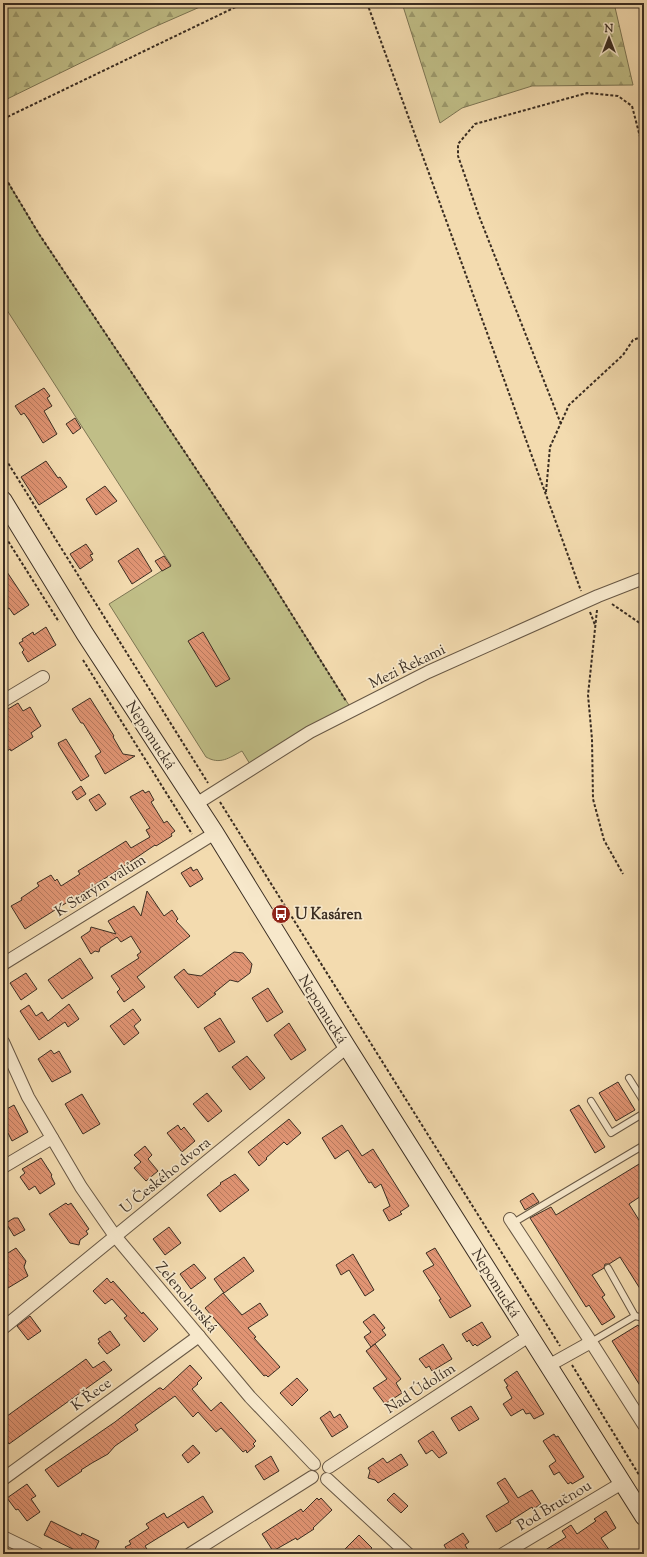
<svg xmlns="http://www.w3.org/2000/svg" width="647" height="1557" font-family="'Sorts Mill Goudy',serif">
  <defs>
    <pattern id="forest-firs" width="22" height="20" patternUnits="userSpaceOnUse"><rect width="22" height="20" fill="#c0be87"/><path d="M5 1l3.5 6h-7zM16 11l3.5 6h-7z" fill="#9d9b6e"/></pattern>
    <pattern id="building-back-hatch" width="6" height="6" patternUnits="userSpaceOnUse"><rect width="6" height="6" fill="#e09473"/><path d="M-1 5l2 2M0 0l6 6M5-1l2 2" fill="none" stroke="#b7795e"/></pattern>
  </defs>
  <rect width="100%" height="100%" fill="#f3dbaf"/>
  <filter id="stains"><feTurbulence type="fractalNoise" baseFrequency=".005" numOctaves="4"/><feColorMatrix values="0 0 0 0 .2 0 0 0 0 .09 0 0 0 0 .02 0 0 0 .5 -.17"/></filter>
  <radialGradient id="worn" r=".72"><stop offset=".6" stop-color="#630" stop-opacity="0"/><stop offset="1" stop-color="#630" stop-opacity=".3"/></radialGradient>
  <path fill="#c0be87" stroke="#7d7654" d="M 3,174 L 39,234 L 267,575 L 352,710 L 253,769 L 242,751 C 229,758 220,765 206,757 L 109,604 L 171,565 L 3,304 Z"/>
  <g fill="url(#forest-firs)" stroke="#7d7654">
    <polygon points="3,3 209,3 152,28 3,101"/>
    <polygon points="402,3 614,3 633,85 532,86 462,108 440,123"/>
  </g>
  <g fill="url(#building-back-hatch)" stroke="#3a2d22">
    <polygon points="44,388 50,396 47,398 52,406 44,411 57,434 43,443 29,420 24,413 21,415 15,406"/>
    <polygon points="75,418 81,428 73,434 66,424"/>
    <polygon points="46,461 58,478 60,477 67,487 39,505 21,477"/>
    <polygon points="105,486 117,501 96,515 86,499"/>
    <polygon points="86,544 93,554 90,555 93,560 80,569 70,554"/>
    <polygon points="138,548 152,571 132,584 118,561"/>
    <polygon points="164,556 171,566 162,571 155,561"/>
    <polygon points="3,566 29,605 14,615 9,608 7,609 3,602"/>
    <polygon points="46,627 56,645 28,662 22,652 24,650 19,643 23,641 22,639 33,632 34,635"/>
    <polygon points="203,632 230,679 216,687 188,641"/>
    <polygon points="90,698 114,736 113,737 123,754 135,756 105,774 95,756 101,752 83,723 81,723 72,709"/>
    <polygon points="18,703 23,711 30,707 41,726 31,733 33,737 11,751 10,749 3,754 3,712"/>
    <polygon points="66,739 89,776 81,781 59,746 58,743"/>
    <polygon points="81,786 86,794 77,800 72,792"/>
    <polygon points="143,790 145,793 149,791 154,800 151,802 164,823 167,821 175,831 171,834 172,836 156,846 155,845 115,872 25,929 11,906 22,900 21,898 39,886 37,883 51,875 55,881 57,879 61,886 80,874 78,871 126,841 131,848 150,837 146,830 150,828 130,797"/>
    <polygon points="99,794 106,804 96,811 89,800"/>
    <polygon points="191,867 193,871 197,869 203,879 190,887 181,873"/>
    <polygon points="147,891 164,916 172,910 178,919 176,921 190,936 137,977 145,987 124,1002 117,992 120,989 111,976 139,958 137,955 141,952 131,936 121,942 117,937 100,948 99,952 95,951 91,954 81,937 90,931 91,927 116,934 108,921 134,906 141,916"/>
    <polygon points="234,952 243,953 252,964 250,973 238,982 230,980 214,993 216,994 198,1008 174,977 184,969 188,974 201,976"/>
    <polygon points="80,958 93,978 62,999 48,980"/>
    <polygon points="26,973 37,989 21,1000 10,983"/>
    <polygon points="268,988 283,1012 267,1022 252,998"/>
    <polygon points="69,1004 79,1019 68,1027 65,1022 39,1040 20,1011 29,1005 36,1016 42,1012 48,1021"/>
    <polygon points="133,1009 141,1020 134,1026 139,1033 124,1045 110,1026"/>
    <polygon points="220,1018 235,1042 219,1052 204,1028"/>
    <polygon points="289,1023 306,1050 291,1060 274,1035"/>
    <polygon points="51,1050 54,1054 59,1051 71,1072 52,1082 38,1059"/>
    <polygon points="247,1056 265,1078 250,1090 232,1067"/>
    <polygon points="618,1082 635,1110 616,1121 599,1093"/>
    <polygon points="207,1093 222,1111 208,1122 193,1104"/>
    <polygon points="82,1094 100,1124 83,1134 65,1104"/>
    <polygon points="14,1105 28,1132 12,1141 8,1133 3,1136 3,1111"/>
    <polygon points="579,1105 605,1147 595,1153 570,1110"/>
    <polygon points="289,1119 301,1133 287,1145 284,1142 266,1158 267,1159 259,1166 248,1152"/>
    <polygon points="178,1125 181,1130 184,1127 195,1141 182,1152 167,1133"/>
    <polygon points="342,1125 362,1156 373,1149 409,1206 400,1212 402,1214 389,1221 383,1210 390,1206 381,1184 375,1188 371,1182 369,1183 348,1150 335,1159 322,1138"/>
    <polygon points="145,1146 152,1155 148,1159 158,1171 146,1181 134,1168 141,1162 134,1155"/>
    <polygon points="41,1158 52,1175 51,1176 55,1184 40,1194 35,1186 29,1190 20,1177 25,1173 22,1169"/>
    <polygon points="644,1161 644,1194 629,1204 644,1228 644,1295 620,1257 609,1264 605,1264 604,1268 592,1275 605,1295 602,1297 615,1317 602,1325 589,1305 586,1307 530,1218 551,1207 556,1215"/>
    <polygon points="235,1174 249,1190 220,1212 207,1195 221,1184 220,1183"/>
    <polygon points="533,1193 539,1202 525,1210 520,1201"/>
    <polygon points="66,1203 68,1205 71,1203 89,1229 86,1231 88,1234 80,1240 79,1245 70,1243 49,1214"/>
    <polygon points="14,1218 18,1218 25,1230 14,1236 6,1223"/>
    <polygon points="169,1227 181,1243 165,1255 153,1239"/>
    <polygon points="16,1248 26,1261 24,1267 28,1276 3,1291 3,1256"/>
    <polygon points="435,1248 471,1306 450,1318 439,1300 441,1299 423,1271 434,1265 426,1253"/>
    <polygon points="353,1254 374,1290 365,1296 349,1270 341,1275 336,1265"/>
    <polygon points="244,1257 254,1271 224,1293 214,1279"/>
    <polygon points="194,1264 206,1278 191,1289 180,1274"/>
    <polygon points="107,1278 111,1283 113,1281 142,1314 143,1312 158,1329 144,1342 124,1318 127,1316 112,1299 105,1304 93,1291"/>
    <polygon points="223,1293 242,1315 260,1303 268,1315 248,1328 256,1337 254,1338 280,1367 268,1377 266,1375 264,1376 205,1308"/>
    <polygon points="374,1314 385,1328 382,1330 386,1335 371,1347 364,1337 371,1332 363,1322"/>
    <polygon points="30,1316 41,1331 28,1340 17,1326"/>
    <polygon points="482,1322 491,1337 477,1346 475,1344 473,1346 469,1340 467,1342 462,1334"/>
    <polygon points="638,1325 644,1335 644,1392 612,1341"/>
    <polygon points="110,1331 120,1345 107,1354 98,1343 100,1342 98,1339"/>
    <polygon points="375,1344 401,1379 396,1383 402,1393 385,1404 373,1388 387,1379 366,1351"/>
    <polygon points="443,1344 452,1359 432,1371 429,1366 426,1368 419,1359"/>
    <polygon points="86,1359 93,1368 104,1361 112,1370 9,1444 3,1435 3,1419"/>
    <polygon points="190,1365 202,1378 197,1383 198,1384 192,1389 211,1411 221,1402 256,1441 253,1444 255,1446 247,1453 246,1450 243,1452 221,1428 216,1432 198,1412 193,1417 175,1396 135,1425 138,1430 115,1446 108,1454 92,1463 81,1470 82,1471 58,1487 45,1470 115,1422 159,1388 161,1388 163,1390"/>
    <polygon points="517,1371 544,1414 534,1419 530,1413 526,1414 523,1409 511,1416 503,1404 512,1398 506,1387 508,1386 504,1380"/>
    <polygon points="297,1378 308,1390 292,1406 280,1393"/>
    <polygon points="471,1406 479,1419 459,1431 451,1418"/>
    <polygon points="330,1411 334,1418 340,1414 348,1427 332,1437 320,1418"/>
    <polygon points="433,1431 447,1453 439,1458 432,1450 426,1454 418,1441"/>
    <polygon points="554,1434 556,1437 558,1436 584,1477 572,1484 571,1482 568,1484 559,1472 554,1475 549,1466 556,1461 543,1441"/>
    <polygon points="193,1445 200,1453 188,1463 182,1455"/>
    <polygon points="401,1454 408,1465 378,1483 375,1480 368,1478 370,1471 368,1468 383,1458 387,1463"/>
    <polygon points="271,1456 279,1471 264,1480 255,1466"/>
    <polygon points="505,1478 518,1498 532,1490 541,1504 533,1509 532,1507 510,1521 511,1523 496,1532 486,1516 509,1502 497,1483"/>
    <polygon points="27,1484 36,1496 31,1499 40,1512 27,1521 18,1509 16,1510 7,1498"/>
    <polygon points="394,1493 408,1506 401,1513 387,1500"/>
    <polygon points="203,1496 213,1512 188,1528 184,1522 145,1546 150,1554 130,1554 125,1547 131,1544 129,1541 149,1528 146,1524 164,1513 167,1518"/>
    <polygon points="317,1498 319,1500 321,1498 332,1510 313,1528 314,1529 297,1540 296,1538 273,1551 262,1534 301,1509 303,1512"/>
    <polygon points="606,1511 616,1528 601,1538 612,1554 539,1554 566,1537 562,1531 571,1525 577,1534 596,1521 594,1519"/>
    <polygon points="51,1521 81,1536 82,1533 99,1541 93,1554 83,1554 44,1535"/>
    <polygon points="463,1533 469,1542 465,1545 468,1550 462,1554 449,1554 444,1545"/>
    <polygon points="359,1535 372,1548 366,1554 340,1554"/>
  </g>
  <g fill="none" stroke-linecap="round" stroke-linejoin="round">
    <defs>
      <g id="lane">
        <polyline points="629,1078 644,1102"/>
        <polyline points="591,1101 611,1133 644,1113"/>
        <polyline points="513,1223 644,1145"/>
        <polyline points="635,1316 644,1318"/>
        <polyline points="591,1342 635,1316 608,1268"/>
      </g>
      <g id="street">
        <polyline points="3,701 43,677"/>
        <polyline points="196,804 310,732 428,672 598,596 644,578"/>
        <polyline points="3,964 215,833"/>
        <polyline points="3,1042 28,1097 81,1187 115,1236 250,1397 314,1464"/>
        <polyline points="3,1167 52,1138"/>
        <polyline points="510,1219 591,1342"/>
        <polyline points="3,1328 347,1047"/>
        <polyline points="548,1366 591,1342 644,1425"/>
        <polyline points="329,1467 529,1336"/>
        <polyline points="3,1479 199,1336"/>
        <polyline points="327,1479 408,1554"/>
        <polyline points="3,1537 38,1554"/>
        <polyline points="190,1554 312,1477"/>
        <polyline points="503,1554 622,1483"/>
      </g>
      <polyline id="secondary" points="3,500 85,634 215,833 347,1047 644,1517"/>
    </defs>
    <use href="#lane" stroke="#685845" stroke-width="8"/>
    <use href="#street" stroke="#685845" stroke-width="14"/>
    <use href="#secondary" stroke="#3a2d22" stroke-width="19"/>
    <g stroke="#3a2d22" stroke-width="2" stroke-dasharray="3 2" stroke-linecap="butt">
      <polyline points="367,3 581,591"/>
      <polyline points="3,119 244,3"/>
      <polyline points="3,174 39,234 267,575 346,701"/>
      <polyline points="561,424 479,216 458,156 458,144 475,124 587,93 618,96 632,106 644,152"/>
      <polyline points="3,455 208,783"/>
      <polyline points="546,492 550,447 569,405 623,355 633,340 644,336"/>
      <polyline points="3,533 59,622"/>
      <polyline points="612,604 644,626"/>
      <polyline points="597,610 588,695 592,739 593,799 604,840 623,874"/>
      <polyline points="590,612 595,625"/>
      <polyline points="83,660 192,834"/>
      <polyline points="220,802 560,1346"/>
      <polyline points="572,1365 644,1483"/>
    </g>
    <use href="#lane" stroke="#f7e8cb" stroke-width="6"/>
    <use href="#street" stroke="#f7e8cb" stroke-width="12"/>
    <use href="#secondary" stroke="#f7e8cb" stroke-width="17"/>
  </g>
  <defs>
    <symbol id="bus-disc" viewBox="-11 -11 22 22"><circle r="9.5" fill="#8f2418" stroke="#f7e8cb"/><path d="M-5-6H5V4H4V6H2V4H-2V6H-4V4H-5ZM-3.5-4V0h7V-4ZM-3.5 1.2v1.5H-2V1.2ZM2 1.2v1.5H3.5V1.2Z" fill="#fff"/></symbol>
  </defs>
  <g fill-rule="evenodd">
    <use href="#bus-disc" x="270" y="903" width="22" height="22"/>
  </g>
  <g text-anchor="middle" stroke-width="3.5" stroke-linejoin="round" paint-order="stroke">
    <g font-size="15" fill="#3a2d22" stroke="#f7e8cb">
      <text transform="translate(407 666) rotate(-26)" y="5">Mezi Řekami</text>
      <text transform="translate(151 735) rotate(57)" y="5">Nepomucká</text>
      <text transform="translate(100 885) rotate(-32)" y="5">K Starým valům</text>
      <text transform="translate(323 1009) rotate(58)" y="5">Nepomucká</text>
      <text transform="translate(165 1175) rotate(-39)" y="5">U Českého dvora</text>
      <text transform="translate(496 1283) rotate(58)" y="5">Nepomucká</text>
      <text transform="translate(187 1297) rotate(50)" y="5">Zelenohorská</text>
      <text transform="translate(420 1388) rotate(-33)" y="5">Nad Údolím</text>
      <text transform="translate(91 1394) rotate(-36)" y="5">K Řece</text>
      <text transform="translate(554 1505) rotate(-31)" y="5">Pod Bručnou</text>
    </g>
    <g font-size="15" font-weight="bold" fill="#3a2d22" stroke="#f7e8cb" text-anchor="start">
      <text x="295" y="919">U Kasáren</text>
    </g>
  </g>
  <rect width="647" height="1557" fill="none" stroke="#f3dbaf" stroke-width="16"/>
  <rect x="4" y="4" width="639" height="1549" fill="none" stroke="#3a2d22" stroke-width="2"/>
  <rect x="8" y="8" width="631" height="1541" fill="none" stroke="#3a2d22"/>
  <g transform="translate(609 38)" stroke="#f7e8cb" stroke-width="3" paint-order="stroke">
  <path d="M0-3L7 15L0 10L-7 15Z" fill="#3a2d22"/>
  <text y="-6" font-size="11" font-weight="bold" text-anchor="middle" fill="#3a2d22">N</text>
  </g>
  <rect width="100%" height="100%" filter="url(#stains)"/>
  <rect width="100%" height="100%" fill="url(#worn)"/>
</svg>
